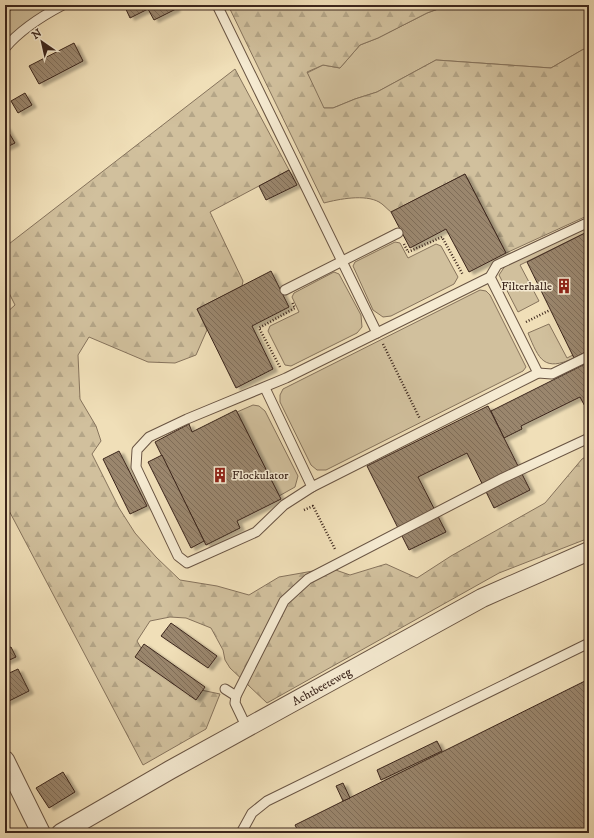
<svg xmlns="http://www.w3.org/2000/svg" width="594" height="838" font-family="'IM FELL DW Pica',serif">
  <defs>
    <pattern id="forest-firs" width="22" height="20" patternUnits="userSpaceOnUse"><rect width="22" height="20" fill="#d1c09d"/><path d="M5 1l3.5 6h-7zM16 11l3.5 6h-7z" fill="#b4a587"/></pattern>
    <pattern id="building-back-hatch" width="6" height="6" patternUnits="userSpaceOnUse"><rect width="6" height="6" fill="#9a866d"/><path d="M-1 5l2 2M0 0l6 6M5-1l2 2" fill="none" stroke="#7f6d59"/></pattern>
    <filter id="shadow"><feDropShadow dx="4.5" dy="2.5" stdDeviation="1" flood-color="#0004"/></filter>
  </defs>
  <rect width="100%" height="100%" fill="#f0dfb8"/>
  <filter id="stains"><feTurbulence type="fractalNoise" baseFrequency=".005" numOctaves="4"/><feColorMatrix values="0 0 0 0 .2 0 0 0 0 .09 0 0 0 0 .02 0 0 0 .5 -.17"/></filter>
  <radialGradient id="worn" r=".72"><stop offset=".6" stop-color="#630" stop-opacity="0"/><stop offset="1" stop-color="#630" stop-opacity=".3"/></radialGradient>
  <g fill="#d1c09d" stroke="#86735c">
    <polygon points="17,5 63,5 5,48 5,15"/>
    <polygon points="449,5 589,5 589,47 582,50 551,68 436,60 377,92 355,99 333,108 323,108 307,73 323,65 340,68 360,45 378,38 427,13"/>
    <polygon points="589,225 589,231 520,265 539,301 518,312 499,275 505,266"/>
    <polygon points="395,242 400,243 408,258 436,244 441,246 458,277 454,284 391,316 383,317 373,310 353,266 355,262"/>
    <polygon points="334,272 339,274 361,315 362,327 357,333 291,366 285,365 268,331 270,326 299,312 292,297 294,293"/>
    <polygon points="480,290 486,291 490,295 526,367 523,371 326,470 317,470 311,465 280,402 280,395 283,389"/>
    <path d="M 549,324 L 567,358 L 573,355 L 574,358 C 544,372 539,360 528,333 Z"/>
    <polygon points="253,405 259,406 265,411 298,476 295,487 279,496 237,412"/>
  </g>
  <g fill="url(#forest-firs)" stroke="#86735c">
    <path d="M 228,5 L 449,5 L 427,13 L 378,38 L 360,45 L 340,68 L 323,65 L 307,72 L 324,108 L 333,108 L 355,99 L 377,92 L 436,60 L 551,68 L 582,50 L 589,47 L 589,215 L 506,253 L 465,174 L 391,212 C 387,209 383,204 379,202 C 365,194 339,199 324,203 Z"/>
    <polygon points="235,69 289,170 210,212 243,281 242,286 197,309 207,330 196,355 175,363 148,362 89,337 78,355 80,399 96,426 101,441 92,454 119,508 135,533 156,557 180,580 217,586 249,595 279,577 330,568 350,575 386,564 417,578 451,556 545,503 582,459 589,455 589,538 499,573 267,703 230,668 225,660 223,650 211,628 186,618 170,617 150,621 137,641 151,665 173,684 220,694 206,729 143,765 5,503 5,314 15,305 5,285 5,247"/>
  </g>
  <g fill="url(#building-back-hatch)" stroke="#3c261c" filter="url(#shadow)">
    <polygon points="124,5 174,5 176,9 154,20 148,9 130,18"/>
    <polygon points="74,43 83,61 39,84 29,66"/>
    <polygon points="25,93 32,105 18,113 11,101"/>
    <polygon points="5,126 15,143 5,148"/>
    <polygon points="289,170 297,185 266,200 259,186"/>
    <polygon points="465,174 506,253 469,272 446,229 410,248 391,212"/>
    <polygon points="589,231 589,350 574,358 527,262"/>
    <polygon points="271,271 289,307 252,326 273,369 236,388 197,309"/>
    <polygon points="589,362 589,414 580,397 521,426 522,429 504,438 491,411"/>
    <polygon points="488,406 530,490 494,508 467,453 418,477 446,532 409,550 367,466"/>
    <polygon points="236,410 281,499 237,521 240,528 206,545 155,442 189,424 192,432"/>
    <polygon points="119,451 147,506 130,514 103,459"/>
    <polygon points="162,455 204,541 191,548 148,462"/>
    <polygon points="171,623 217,656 208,668 161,636"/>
    <polygon points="144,644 205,687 196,700 135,657"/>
    <polygon points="11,647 16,657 5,662 5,649"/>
    <polygon points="18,669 29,691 5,703 5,675"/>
    <polygon points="589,679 589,833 299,833 295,825"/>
    <polygon points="437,741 442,751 381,780 377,770"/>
    <polygon points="63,772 75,792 49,808 36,788"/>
    <polygon points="343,783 350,798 343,801 336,786"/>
  </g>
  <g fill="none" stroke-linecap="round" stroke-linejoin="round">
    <defs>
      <g id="lane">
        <polyline points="217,5 377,333"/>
        <path d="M 5,48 C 21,29 42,16 63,5"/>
        <polyline points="285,290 398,233"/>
        <polyline points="538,373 552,374 589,356"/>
        <polyline points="265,388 312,487 538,373 490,277"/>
        <polyline points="312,487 284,505 256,532 187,563 178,556 136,467 137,450 149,437 187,419 286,378 490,277 497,265 589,222"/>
        <polyline points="225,689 236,696"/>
        <polyline points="247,728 235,703 236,696 284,601 308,579 503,478 589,438"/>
        <polyline points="241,833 252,813 267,801 589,643"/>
      </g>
      <g id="street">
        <polyline points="5,760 41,833"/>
        <path id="s1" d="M 61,833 L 170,770 L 482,598 L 589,551"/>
      </g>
    </defs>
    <use href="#lane" stroke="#695443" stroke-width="11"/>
    <use href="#street" stroke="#695443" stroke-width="20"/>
    <g stroke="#3c261c" stroke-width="2.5" stroke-dasharray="1 2" stroke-linecap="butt">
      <polyline points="404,244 408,252 442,237 463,275"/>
      <polyline points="526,322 550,310"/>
      <polyline points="383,344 420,419"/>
      <polyline points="280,367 259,328 295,308 292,302"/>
      <polyline points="304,510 313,506 335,549"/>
    </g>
    <use href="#lane" stroke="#f5ead1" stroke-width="9"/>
    <use href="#street" stroke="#f5ead1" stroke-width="18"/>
  </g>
  <defs>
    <symbol id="building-bare" viewBox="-9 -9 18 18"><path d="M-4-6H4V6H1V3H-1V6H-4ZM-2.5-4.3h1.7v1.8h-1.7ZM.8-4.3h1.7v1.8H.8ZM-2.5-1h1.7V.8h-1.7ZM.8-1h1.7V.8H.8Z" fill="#8f2418" stroke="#f5ead1" stroke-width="2.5" paint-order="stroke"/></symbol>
  </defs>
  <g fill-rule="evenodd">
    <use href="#building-bare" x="553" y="275" width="22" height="22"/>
    <use href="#building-bare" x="209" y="464" width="22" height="22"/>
  </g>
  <g text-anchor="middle" stroke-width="3" stroke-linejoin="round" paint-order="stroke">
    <g font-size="12" fill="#3c261c" stroke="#f5ead1" text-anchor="end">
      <text x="552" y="290">Filterhalle</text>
      <text x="232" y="479" text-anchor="start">Flockulator</text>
    </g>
    <g font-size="12" fill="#3c261c" stroke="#f5ead1">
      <text dy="4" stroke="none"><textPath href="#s1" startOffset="299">Achtbeeteweg</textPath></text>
    </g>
  </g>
  <rect width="594" height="838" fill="none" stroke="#f0dfb8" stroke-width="20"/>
  <rect x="6" y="6" width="582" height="826" fill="none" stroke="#3c261c" stroke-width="2"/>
  <rect x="10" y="10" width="574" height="818" fill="none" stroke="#3c261c"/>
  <g transform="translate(42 42) rotate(326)" stroke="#f5ead1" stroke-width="3" paint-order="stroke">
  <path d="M0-3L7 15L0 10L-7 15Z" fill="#3c261c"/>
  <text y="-6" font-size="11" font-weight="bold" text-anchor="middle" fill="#3c261c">N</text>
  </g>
  <rect width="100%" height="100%" filter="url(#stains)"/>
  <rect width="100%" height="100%" fill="url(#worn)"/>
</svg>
